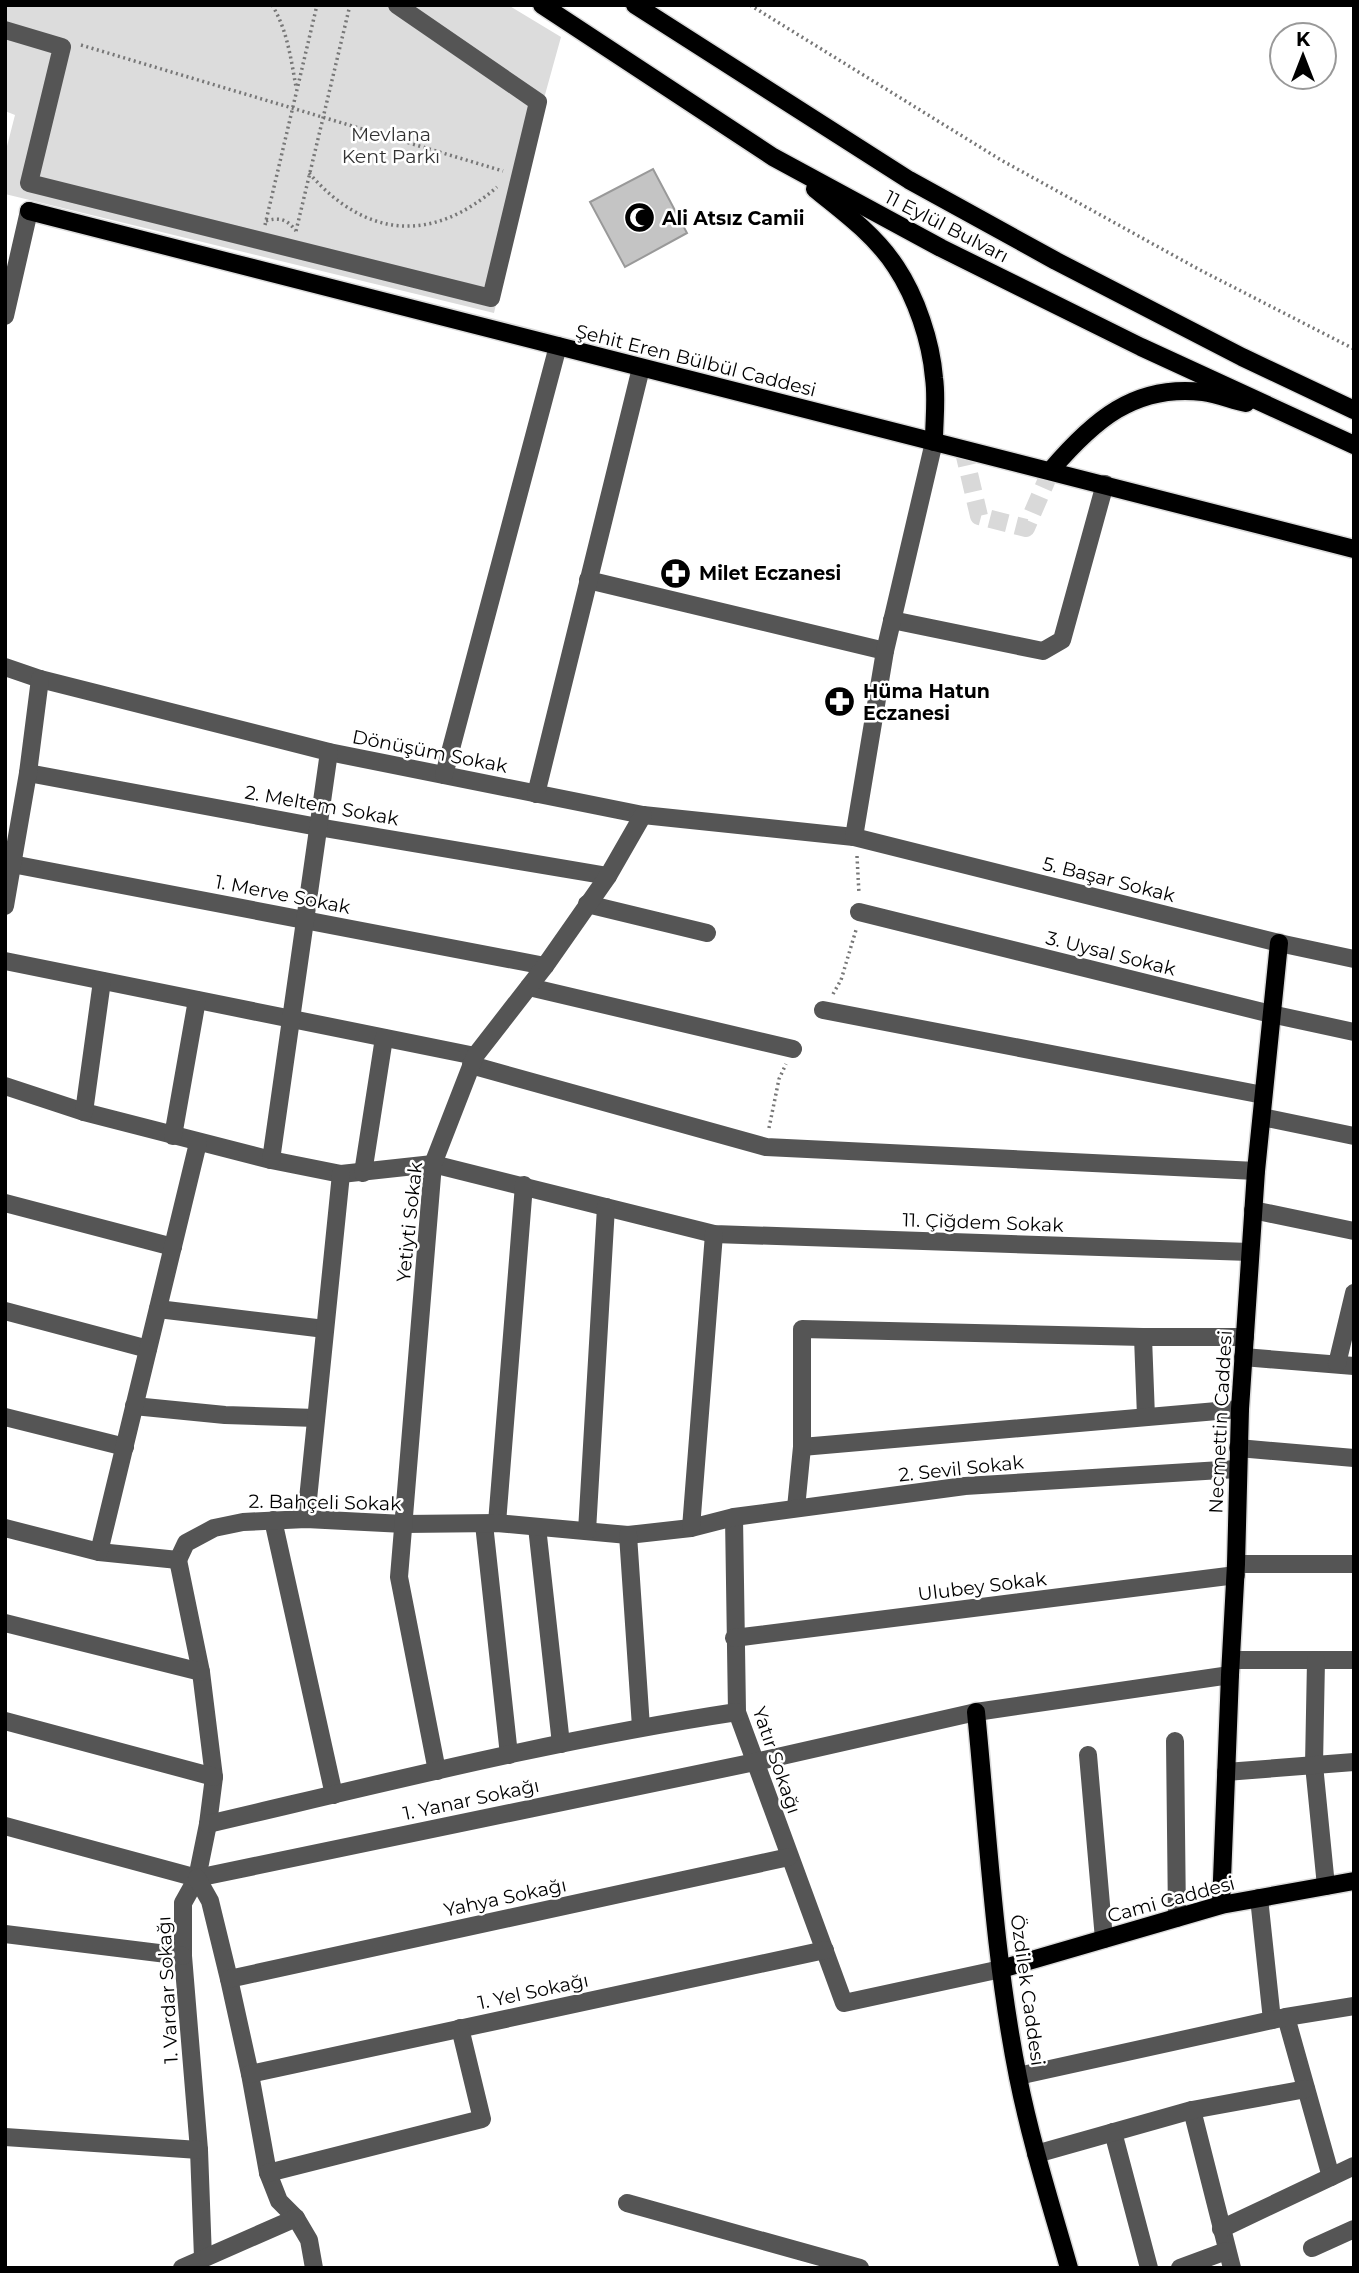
<svg xmlns="http://www.w3.org/2000/svg" width="1359" height="2273" font-family="Montserrat,sans-serif">
  <rect width="100%" height="100%" fill="#fff"/>
  <polygon fill="#dcdcdc" points="5,5 508,5 561,37 543,102 494,313 5,194 5,154 15,115 5,111"/>
  <polygon fill="#c4c4c4" stroke="#999" stroke-width="2" points="653,169 687,233 625,267 590,202"/>
  <g fill="none" stroke-linecap="round" stroke-linejoin="round">
    <polyline stroke="#d9d9d9" stroke-width="18" stroke-dasharray="18 9" stroke-linecap="butt" points="963,448 979,516 1026,528 1051,470"/>
    <defs>
      <g id="major">
        <polyline points="542,5 773,157 941,248 1141,347 1354,445"/>
        <polyline points="635,5 909,180 1056,261 1242,357 1354,410"/>
        <path d="M 815,189 C 844,212 876,236 896,267 C 916,297 931,341 934,378 C 937,398 934,421 934,442"/>
        <polyline points="29,211 1354,549"/>
        <path d="M 1051,470 C 1093,421 1134,384 1203,392 C 1218,394 1232,400 1246,403"/>
        <path d="M 976,1712 C 988,1833 994,1957 1018,2077 C 1031,2142 1051,2205 1069,2268"/>
        <polyline points="1221,1905 1230,1675 1236,1564 1240,1409 1256,1171 1279,943"/>
        <polyline points="1001,1969 1221,1905 1354,1881"/>
      </g>
    </defs>
    <use href="#major" stroke="#dbdbdb" stroke-width="21"/>
    <g stroke="#777" stroke-width="3.5" stroke-dasharray="2 3.5" stroke-linecap="butt">
      <path d="M 272,5 C 287,29 291,59 296,87"/>
      <polyline points="750,5 1001,160 1200,270 1354,349"/>
      <polyline points="81,45 503,171"/>
      <path d="M 309,173 C 365,238 432,244 497,187"/>
      <path d="M 266,221 C 279,217 287,219 296,231"/>
      <polyline points="265,225 317,5"/>
      <polyline points="296,231 350,5"/>
      <polyline points="857,856 859,894"/>
      <polyline points="833,994 841,980 856,930"/>
      <polyline points="769,1128 779,1079 786,1064"/>
    </g>
    <g stroke="#555" stroke-width="18">
      <polyline points="5,30 62,47 29,183 491,298 538,102 397,5"/>
      <polyline points="5,316 29,211"/>
      <polyline points="588,580 885,651"/>
      <polyline points="892,620 1043,651 1062,640 1105,484"/>
      <polyline points="5,667 40,679 329,752 643,815 854,837 1279,943 1354,959"/>
      <polyline points="28,773 318,827 608,876"/>
      <polyline points="444,775 558,346"/>
      <polyline points="536,794 641,368"/>
      <polyline points="854,837 885,651 934,442"/>
      <polyline points="12,864 545,966"/>
      <polyline points="587,904 707,933"/>
      <polyline points="5,906 28,773 40,679"/>
      <polyline points="859,912 1271,1014 1354,1032"/>
      <polyline points="5,961 475,1056"/>
      <polyline points="529,987 793,1049"/>
      <polyline points="823,1010 1263,1095"/>
      <polyline points="471,1065 766,1147 1256,1171"/>
      <polyline points="5,1086 84,1112 271,1160 341,1174 433,1164 714,1234 1250,1252"/>
      <polyline points="84,1112 102,981"/>
      <polyline points="1262,1117 1354,1136"/>
      <polyline points="173,1136 197,1000"/>
      <polyline points="271,1160 329,752"/>
      <polyline points="363,1173 384,1038"/>
      <polyline points="5,1203 173,1247"/>
      <polyline points="1253,1210 1354,1231"/>
      <polyline points="158,1309 325,1329"/>
      <polyline points="5,1311 148,1349"/>
      <polyline points="1143,1337 1146,1417"/>
      <polyline points="1243,1357 1354,1366"/>
      <polyline points="1337,1364 1354,1293"/>
      <polyline points="134,1406 225,1415 316,1418"/>
      <polyline points="5,1417 125,1447"/>
      <polyline points="802,1447 1240,1409"/>
      <polyline points="1238,1448 1354,1458"/>
      <polyline points="796,1508 802,1447 802,1329 1143,1337 1245,1337"/>
      <polyline points="734,1517 737,1712 844,2003 1001,1969"/>
      <polyline points="306,1519 341,1174"/>
      <polyline points="273,1520 334,1795"/>
      <polyline points="497,1523 524,1185"/>
      <polyline points="484,1524 509,1755"/>
      <polyline points="537,1527 561,1744"/>
      <polyline points="5,1528 99,1552 178,1560 186,1543 214,1528 243,1522 306,1519 404,1524 497,1523 628,1535 691,1528 734,1517 965,1486 1237,1469"/>
      <polyline points="691,1528 714,1234"/>
      <polyline points="587,1531 606,1207"/>
      <polyline points="628,1535 641,1727"/>
      <polyline points="99,1552 198,1143"/>
      <polyline points="178,1560 201,1672 214,1777 208,1824 197,1878 183,1903 183,1956 199,2150 203,2258"/>
      <polyline points="1236,1564 1354,1564"/>
      <polyline points="5,1623 201,1672"/>
      <polyline points="734,1638 1236,1575"/>
      <polyline points="1231,1660 1354,1660"/>
      <polyline points="1316,1660 1314,1765 1326,1886"/>
      <polyline points="5,1721 214,1777"/>
      <polyline points="1175,1741 1177,1918"/>
      <polyline points="1088,1755 1104,1939"/>
      <polyline points="437,1771 399,1577 433,1164 475,1056 545,966 608,876 643,815"/>
      <polyline points="1226,1772 1354,1762"/>
      <path d="M 208,1824 C 384,1783 558,1739 737,1712"/>
      <polyline points="5,1826 197,1878 755,1762 976,1712 1230,1675"/>
      <polyline points="197,1878 210,1901 229,1979 250,2074 268,2173 279,2201 296,2218 309,2240 314,2268"/>
      <polyline points="1259,1898 1272,2020"/>
      <polyline points="5,1934 183,1956"/>
      <polyline points="229,1979 789,1857"/>
      <polyline points="1286,2017 1331,2177"/>
      <polyline points="250,2074 825,1950"/>
      <polyline points="1018,2076 1286,2017 1354,2006"/>
      <polyline points="1192,2110 1232,2268"/>
      <polyline points="1113,2132 1149,2268"/>
      <polyline points="5,2137 199,2150"/>
      <polyline points="1036,2154 1192,2110 1306,2089"/>
      <polyline points="268,2173 482,2119 460,2028"/>
      <polyline points="627,2203 860,2268"/>
      <polyline points="1221,2229 1354,2166"/>
      <polyline points="1312,2248 1354,2229"/>
      <polyline points="182,2268 296,2218"/>
      <polyline points="1180,2268 1226,2251"/>
    </g>
    <use href="#major" stroke="#000" stroke-width="18"/>
  </g>
  <defs>
    <symbol id="mosque-disc" viewBox="-11 -11 22 22"><circle r="9.5" fill="#000" stroke="#fff"/><path d="M3.5-4.9A6 6 0 1 0 3.5 4.9A5 5 0 1 1 3.5-4.9Z" fill="#fff"/></symbol>
    <symbol id="pharmacy-disc" viewBox="-11 -11 22 22"><circle r="9.5" fill="#000" stroke="#fff"/><path d="M-2-6h4v4h4v4h-4v4h-4v-4h-4v-4h4Z" fill="#fff"/></symbol>
  </defs>
  <g fill-rule="evenodd">
    <use href="#mosque-disc" x="622" y="200" width="35" height="35"/>
    <use href="#pharmacy-disc" x="658" y="556" width="35" height="35"/>
    <use href="#pharmacy-disc" x="822" y="684" width="35" height="35"/>
  </g>
  <g text-anchor="middle" stroke-width="5" stroke-linejoin="round" paint-order="stroke">
    <g font-size="19" fill="#333" stroke="#fff">
      <text x="391" y="141">Mevlana<tspan x="391" dy="22">Kent Parkı</tspan></text>
    </g>
    <g font-size="19" font-weight="bold" fill="#000" stroke="#fff" text-anchor="start">
      <text x="662" y="225">Ali Atsız Camii</text>
      <text x="699" y="580">Milet Eczanesi</text>
      <text x="863" y="698">Hüma Hatun<tspan x="863" dy="22">Eczanesi</tspan></text>
    </g>
    <g font-size="19" fill="#000" stroke="#fff">
      <text transform="translate(947 226) rotate(27)" y="7">11 Eylül Bulvarı</text>
      <text transform="translate(696 360) rotate(14)" y="7">Şehit Eren Bülbül Caddesi</text>
      <text transform="translate(430 751) rotate(11)" y="7">Dönüşüm Sokak</text>
      <text transform="translate(322 805) rotate(10)" y="7">2. Meltem Sokak</text>
      <text transform="translate(1109 879) rotate(14)" y="7">5. Başar Sokak</text>
      <text transform="translate(283 894) rotate(11)" y="7">1. Merve Sokak</text>
      <text transform="translate(1111 953) rotate(14)" y="7">3. Uysal Sokak</text>
      <text transform="translate(409 1222) rotate(-84)" y="7">Yetiyti Sokak</text>
      <text transform="translate(983 1222) rotate(2)" y="7">11. Çiğdem Sokak</text>
      <text transform="translate(1220 1422) rotate(-87)" y="7">Necmettin Caddesi</text>
      <text transform="translate(961 1468) rotate(-6)" y="7">2. Sevil Sokak</text>
      <text transform="translate(325 1502) rotate(1)" y="7">2. Bahçeli Sokak</text>
      <text transform="translate(982 1586) rotate(-7)" y="7">Ulubey Sokak</text>
      <text transform="translate(777 1760) rotate(71)" y="7">Yatır Sokağı</text>
      <text transform="translate(471 1799) rotate(-12)" y="7">1. Yanar Sokağı</text>
      <text transform="translate(505 1897) rotate(-12)" y="7">Yahya Sokağı</text>
      <text transform="translate(1171 1899) rotate(-15)" y="7">Cami Caddesi</text>
      <text transform="translate(167 1990) rotate(-93)" y="7">1. Vardar Sokağı</text>
      <text transform="translate(1028 1990) rotate(82)" y="7">Özdilek Caddesi</text>
      <text transform="translate(533 1991) rotate(-12)" y="7">1. Yel Sokağı</text>
    </g>
  </g>
  <rect width="1359" height="2273" fill="none" stroke="#000000" stroke-width="14"/>
  <g transform="translate(1303 56)"><circle r="33" fill="#ffffff" stroke="#999999" stroke-width="2"/>
  <path d="M0-5L12 26L0 18L-12 26Z" fill="#000000"/>
  <text y="-10" font-size="19" font-weight="bold" text-anchor="middle" fill="#000000">K</text>
  </g>
</svg>
